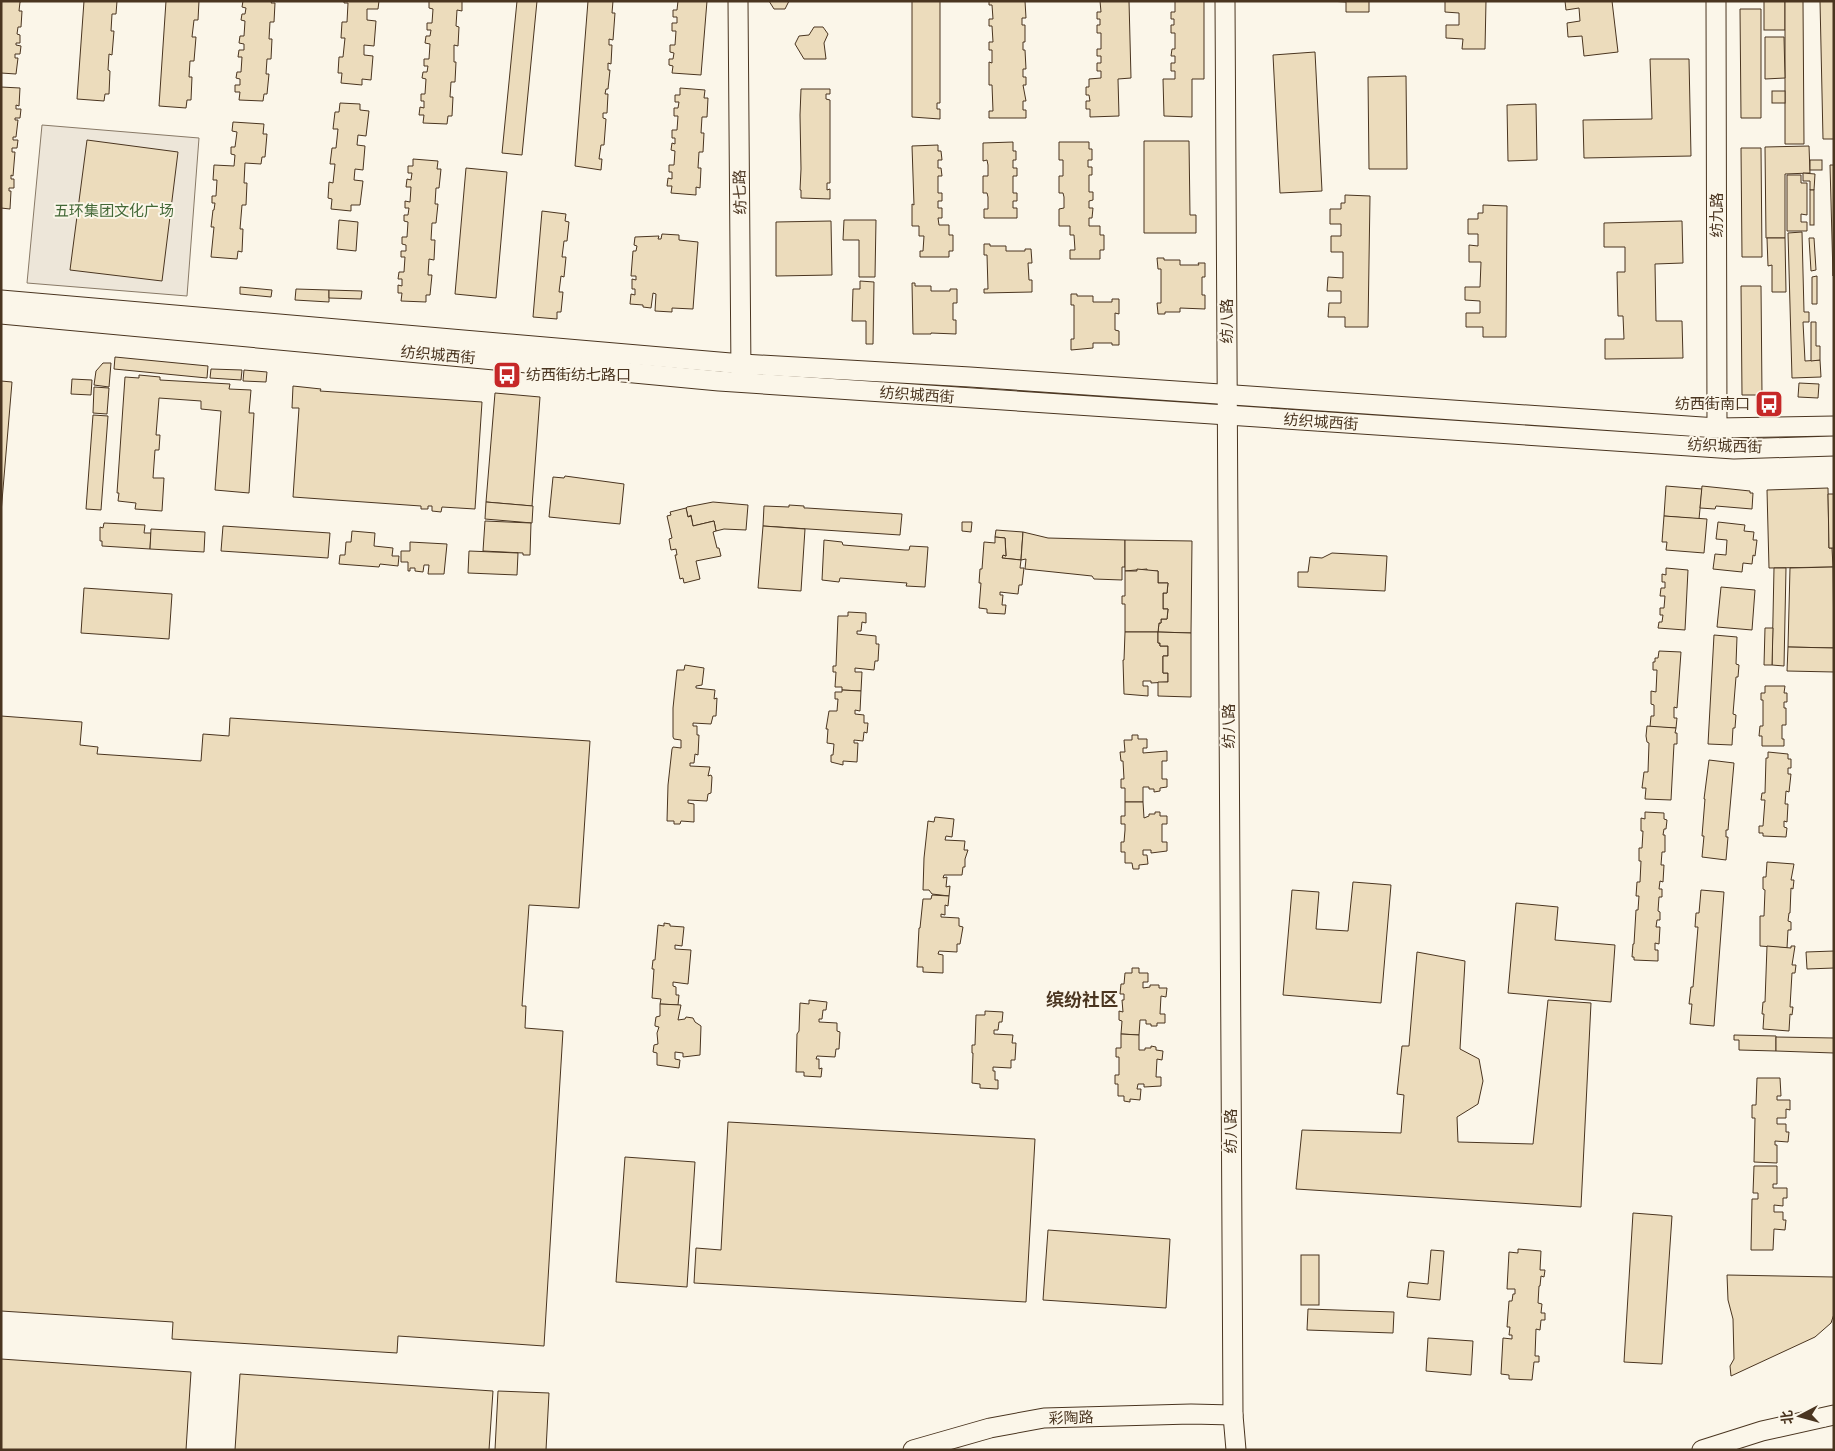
<svg xmlns="http://www.w3.org/2000/svg" width="1835" height="1451" font-family="Lato,'Noto Sans SC',sans-serif">
  <rect width="100%" height="100%" fill="#fbf6e9"/>
  <polygon fill="#ede6d9" stroke="#887966" points="42,125 199,138 187,296 27,283"/>
  <g fill="#ecdcbc" stroke="#4a3520">
    <polygon points="1,1 23,1 20,2 19,11 22,11 21,27 18,27 17,34 20,35 20,43 16,43 16,45 21,46 20,54 15,54 15,58 18,58 16,74 1,73"/>
    <polygon points="84,1 117,1 116,14 112,14 111,31 114,31 112,55 109,54 108,70 110,71 109,94 105,94 104,101 77,99"/>
    <polygon points="166,1 199,1 198,20 194,20 192,37 196,37 194,61 190,61 189,77 192,77 191,100 187,100 186,108 159,106"/>
    <polygon points="243,1 272,1 271,3 275,3 274,22 270,22 269,39 272,39 271,59 267,59 266,74 269,74 267,94 264,94 263,101 239,100 240,92 235,92 235,85 240,85 240,79 236,78 237,72 241,72 242,57 238,57 239,50 244,50 244,44 239,43 240,36 244,36 245,21 241,20 242,14 245,14 246,8 242,7"/>
    <polygon points="344,1 379,1 378,9 367,9 367,20 376,21 374,46 364,45 364,55 373,56 371,80 362,79 362,85 341,83 342,73 338,73 339,57 343,57 345,38 341,38 342,22 347,22 348,3 344,3"/>
    <polygon points="429,1 462,1 462,11 457,10 456,26 459,27 458,46 454,45 454,62 456,62 455,82 451,82 450,97 453,97 452,116 448,116 447,124 423,123 424,115 419,115 420,107 424,108 424,101 421,101 421,94 425,94 426,79 422,78 423,72 427,72 428,66 424,66 424,59 429,59 430,44 425,43 426,36 430,36 431,30 427,30 427,23 432,23 433,9 429,8"/>
    <polygon points="517,1 537,1 522,155 502,153"/>
    <polygon points="588,1 613,1 612,13 615,13 613,40 609,39 609,45 612,45 611,64 608,63 608,70 610,70 608,89 606,89 605,94 608,94 607,113 603,113 603,118 606,119 604,145 601,145 599,159 602,159 601,170 575,166"/>
    <polygon points="678,1 707,1 701,75 672,73 673,66 669,65 669,59 673,59 674,53 670,52 670,45 675,45 676,31 672,31 672,23 677,23 677,17 673,17 673,10 677,10"/>
    <polygon points="769,1 789,1 785,9 774,9"/>
    <polygon points="912,1 940,1 940,103 937,103 937,109 940,109 940,119 912,117"/>
    <polygon points="989,1 1025,1 1026,18 1022,18 1022,25 1025,25 1025,42 1023,42 1023,50 1025,50 1026,69 1023,69 1023,77 1026,77 1026,85 1023,85 1026,101 1023,101 1023,110 1026,110 1026,118 989,118 989,111 993,111 992,85 989,85 989,62 992,63 992,50 989,50 989,42 993,42 992,26 989,26 989,19 993,19 992,5 989,5"/>
    <polygon points="1100,1 1129,1 1131,78 1118,79 1119,116 1090,117 1090,109 1086,109 1086,101 1090,101 1089,95 1086,95 1086,87 1089,87 1089,79 1101,78 1101,71 1097,71 1097,63 1101,63 1101,56 1097,56 1097,49 1101,49 1101,33 1097,33 1097,25 1100,25 1100,19 1097,19 1097,12 1101,12"/>
    <polygon points="1175,1 1204,1 1204,79 1192,79 1192,117 1164,116 1163,79 1175,79 1175,71 1171,71 1171,63 1175,63 1175,56 1171,56 1172,49 1175,49 1175,33 1171,33 1171,25 1174,25 1174,19 1171,19 1171,12 1175,12"/>
    <polygon points="1329,1 1369,1 1369,12 1346,12 1346,2"/>
    <polygon points="1445,1 1486,1 1485,49 1462,49 1463,39 1446,38 1446,25 1459,25 1459,13 1445,12"/>
    <polygon points="1565,1 1612,1 1618,52 1584,56 1582,36 1568,37 1567,23 1580,21 1579,8 1566,10"/>
    <rect x="1764" y="1" width="21" height="29"/>
    <polygon points="1785,1 1803,1 1804,144 1785,144"/>
    <polygon points="1820,1 1834,1 1834,139 1823,139"/>
    <polygon points="1740,9 1761,9 1761,118 1741,118"/>
    <polygon points="814,27 823,27 828,34 824,43 826,59 804,59 795,44 799,36 809,35"/>
    <polygon points="1765,37 1784,37 1785,78 1765,79"/>
    <polygon points="1315,52 1322,191 1280,193 1273,55"/>
    <polygon points="1650,59 1689,59 1691,156 1584,158 1583,120 1652,119"/>
    <polygon points="1406,76 1407,169 1369,169 1368,77"/>
    <polygon points="1,87 20,88 19,106 16,105 16,109 21,109 20,118 15,118 15,120 18,120 16,137 13,137 13,140 18,140 17,148 12,148 12,152 15,152 13,176 11,175 11,179 14,179 14,188 9,188 9,191 11,191 10,209 1,208"/>
    <polygon points="680,88 705,90 704,98 708,98 707,117 702,117 701,133 704,133 703,152 699,152 698,168 701,168 700,188 696,187 696,195 671,193 672,186 667,186 668,178 672,179 672,172 669,172 669,165 674,165 675,151 671,150 672,143 675,144 675,138 672,138 672,130 677,130 678,116 674,116 674,108 678,108 679,102 675,102 675,95 680,95"/>
    <polygon points="801,89 830,89 830,94 826,94 826,99 830,100 830,183 827,183 827,190 830,189 830,199 801,198 801,190 800,190 801,169 800,115"/>
    <rect x="1772" y="91" width="13" height="12"/>
    <polygon points="340,103 360,104 360,110 369,111 366,136 358,135 357,145 365,146 363,170 355,169 354,180 363,181 360,205 351,205 351,211 331,209 332,199 328,198 329,182 333,183 335,164 330,164 332,148 336,148 338,129 333,129 335,112 339,112"/>
    <polygon points="1536,104 1537,160 1508,161 1507,105"/>
    <polygon points="233,122 264,124 263,134 267,134 265,157 262,157 261,164 245,163 244,183 247,183 246,205 242,205 240,229 243,229 242,252 238,251 237,259 211,257 214,227 211,227 213,210 214,210 215,203 212,203 212,196 216,196 217,180 213,180 214,165 234,166 235,155 231,154 231,147 235,147 237,132 232,131"/>
    <polygon points="87,140 178,152 162,281 70,270"/>
    <polygon points="1144,141 1189,141 1190,215 1196,215 1196,233 1144,233"/>
    <polygon points="1013,142 1013,151 1016,151 1016,160 1013,160 1013,168 1017,168 1017,176 1013,176 1013,193 1017,193 1017,201 1013,201 1013,208 1017,208 1017,218 984,218 984,209 988,209 988,197 987,193 983,193 983,176 988,176 988,165 987,160 983,161 983,143"/>
    <polygon points="1059,142 1089,142 1089,149 1092,149 1092,160 1088,160 1088,167 1092,167 1092,175 1089,175 1089,192 1093,192 1093,200 1089,201 1089,208 1093,208 1092,218 1089,218 1089,226 1100,226 1100,235 1104,235 1104,250 1100,250 1100,259 1070,259 1070,250 1075,250 1074,235 1070,235 1070,226 1059,226 1059,209 1064,208 1064,197 1063,193 1059,193 1059,176 1063,176 1063,160 1059,160"/>
    <polygon points="938,145 938,151 941,151 942,160 938,160 938,168 941,168 942,176 938,176 938,193 942,193 942,201 938,201 938,208 942,208 942,218 938,218 939,225 949,225 949,235 953,235 953,251 949,251 949,257 920,257 920,251 923,251 924,236 919,236 919,226 912,226 912,204 914,205 912,146"/>
    <polygon points="1809,146 1810,173 1785,174 1785,238 1766,238 1765,147"/>
    <polygon points="1741,148 1761,148 1762,257 1742,257"/>
    <polygon points="413,159 438,161 437,169 441,169 439,188 436,188 435,204 438,204 436,223 432,223 431,240 435,240 434,260 429,259 428,275 432,275 430,295 426,295 426,302 401,301 402,293 398,293 398,285 402,286 402,279 398,279 399,272 404,272 405,257 401,257 401,251 406,251 406,245 402,244 402,237 407,237 408,222 404,221 404,215 408,215 409,208 405,208 405,201 410,202 411,187 406,187 407,179 411,180 412,173 408,173 408,166 413,166"/>
    <rect x="1810" y="160" width="12" height="10"/>
    <polygon points="1830,165 1834,165 1833,276"/>
    <polygon points="466,168 507,172 496,298 455,294"/>
    <polygon points="1803,173 1815,174 1814,190 1810,190 1810,181 1803,181"/>
    <polygon points="1787,175 1801,175 1801,183 1807,183 1807,215 1801,214 1801,222 1807,222 1807,231 1787,231"/>
    <rect x="1810" y="190" width="4" height="35"/>
    <polygon points="1345,195 1370,196 1368,327 1345,327 1345,317 1328,317 1329,303 1341,303 1341,291 1327,291 1328,277 1343,278 1343,252 1331,252 1331,236 1341,236 1341,224 1330,224 1330,209 1341,209 1341,203 1345,203"/>
    <polygon points="1483,205 1507,206 1506,337 1483,337 1483,327 1466,327 1466,313 1480,313 1480,301 1465,300 1465,287 1480,287 1481,262 1469,262 1469,245 1478,246 1478,234 1468,234 1468,219 1478,219 1478,213 1483,213"/>
    <polygon points="542,211 566,214 565,221 569,222 567,241 564,241 562,257 566,257 564,277 561,276 559,292 563,292 561,312 557,312 557,319 533,317"/>
    <polygon points="339,220 358,222 356,251 337,249"/>
    <polygon points="844,220 876,220 875,277 859,277 859,240 843,240"/>
    <polygon points="831,221 832,275 776,276 776,222"/>
    <polygon points="1682,221 1683,263 1655,264 1656,321 1682,321 1683,358 1605,359 1605,339 1624,339 1623,316 1618,316 1617,272 1625,272 1625,247 1604,247 1604,223"/>
    <polygon points="1802,232 1804,312 1809,312 1809,322 1803,322 1805,361 1820,360 1821,377 1792,378 1788,233"/>
    <polygon points="662,234 679,235 679,240 698,242 693,309 672,308 672,312 655,311 656,294 653,293 651,308 643,307 643,305 630,304 631,294 635,295 635,289 632,289 632,279 636,280 636,276 631,276 633,251 636,251 637,246 634,245 635,237 659,236 658,239 661,239"/>
    <polygon points="1767,238 1785,238 1786,292 1772,292 1772,265 1768,266"/>
    <polygon points="1809,238 1814,238 1816,270 1811,271"/>
    <polygon points="984,244 990,244 990,246 1006,246 1006,251 1025,251 1025,249 1031,249 1032,263 1028,263 1029,280 1032,280 1032,292 984,293 984,289 988,289 987,255 984,255"/>
    <polygon points="1157,258 1164,258 1164,260 1180,260 1180,265 1199,265 1198,263 1205,263 1205,277 1202,277 1202,295 1205,295 1205,309 1180,308 1180,312 1165,312 1165,314 1158,314 1157,303 1161,303 1161,269 1158,269"/>
    <polygon points="1817,276 1817,304 1812,304 1812,277"/>
    <polygon points="860,281 874,282 873,344 866,344 866,321 852,321 853,289 860,289"/>
    <polygon points="912,283 915,283 915,286 931,286 931,291 950,291 950,289 957,289 957,303 953,303 953,320 956,320 956,334 931,333 931,334 913,334"/>
    <polygon points="1741,286 1761,286 1762,395 1742,395"/>
    <polygon points="240,287 272,290 271,297 240,294"/>
    <polygon points="296,289 329,290 329,302 295,300"/>
    <polygon points="329,290 362,291 361,299 329,298"/>
    <polygon points="1071,294 1077,294 1077,296 1093,296 1093,302 1112,302 1112,299 1119,299 1119,314 1115,313 1115,330 1119,331 1119,345 1112,345 1112,343 1093,343 1093,348 1071,350 1071,339 1074,339 1074,305 1071,305"/>
    <polygon points="1811,322 1816,322 1816,346 1820,346 1820,360 1811,361"/>
    <polygon points="115,357 208,366 207,378 114,369"/>
    <polygon points="103,363 111,363 109,387 94,385 96,371"/>
    <polygon points="211,369 242,370 241,380 210,378"/>
    <polygon points="244,370 267,372 266,382 243,381"/>
    <polygon points="139,375 160,377 160,380 230,384 229,389 251,390 249,413 254,413 249,493 215,490 221,411 201,409 201,401 159,398 156,435 160,435 159,450 155,450 153,478 164,478 162,511 135,509 136,503 118,501 119,493 117,493 125,377 139,378"/>
    <polygon points="72,379 92,380 91,395 71,394"/>
    <polygon points="1,381 12,382 1,513"/>
    <polygon points="1799,383 1819,384 1818,398 1798,397"/>
    <polygon points="293,386 321,389 320,391 482,402 475,509 442,507 441,512 432,511 432,506 428,506 428,509 421,509 421,506 293,497 299,408 292,408"/>
    <polygon points="94,387 109,388 107,414 93,413"/>
    <polygon points="495,393 540,397 532,506 486,502"/>
    <polygon points="93,415 108,416 101,510 86,509"/>
    <polygon points="565,476 624,484 620,524 549,517 553,477 564,478"/>
    <polygon points="1666,486 1702,489 1699,519 1664,516"/>
    <polygon points="1702,486 1750,491 1750,493 1753,493 1752,509 1716,506 1715,509 1700,508"/>
    <polygon points="1828,488 1829,548 1832,548 1833,567 1769,568 1767,490"/>
    <polygon points="1828,494 1834,494 1834,548 1829,548"/>
    <polygon points="486,502 533,506 532,523 485,519"/>
    <polygon points="713,502 748,505 746,530 724,529 716,531 714,521 693,526 691,515 688,517 686,508 687,507"/>
    <polygon points="789,505 804,506 804,508 807,508 902,514 900,535 763,526 764,506 789,507"/>
    <polygon points="686,508 688,517 691,516 693,526 714,521 716,531 713,532 717,548 719,548 721,556 696,561 700,579 684,583 683,578 680,579 675,555 677,555 676,549 671,550 669,539 672,538 667,516 671,515 670,512"/>
    <polygon points="1664,516 1707,519 1704,553 1666,550 1667,542 1662,542"/>
    <polygon points="485,521 531,523 530,555 523,555 523,553 483,551"/>
    <polygon points="962,522 972,522 971,532 962,531"/>
    <polygon points="1718,522 1745,525 1744,531 1754,532 1753,540 1757,540 1755,556 1753,555 1752,564 1743,563 1742,572 1713,569 1715,554 1726,555 1727,540 1716,539"/>
    <polygon points="104,523 145,525 144,533 151,533 150,549 102,546 102,541 100,541 100,527 103,528"/>
    <polygon points="223,526 330,533 328,558 221,551"/>
    <polygon points="763,526 805,529 801,591 758,588"/>
    <polygon points="151,529 205,532 204,552 150,549"/>
    <polygon points="996,530 1023,532 1021,560 1002,558 1003,555 1006,556 1005,538 995,537"/>
    <polygon points="352,531 375,533 374,546 393,548 392,556 399,556 398,566 380,564 379,567 339,564 340,555 345,555 346,542 351,542"/>
    <polygon points="1023,532 1048,538 1125,540 1125,567 1122,567 1122,580 1094,579 1092,576 1025,569 1026,559 1021,560"/>
    <polygon points="995,537 1005,538 1006,556 1003,555 1002,558 1021,560 1020,568 1024,568 1022,585 1019,585 1018,594 1000,592 1000,595 1003,595 1002,605 1006,605 1005,614 987,613 987,609 979,608 981,583 979,583 980,569 982,569 984,542 995,543"/>
    <polygon points="824,540 842,542 843,545 905,550 909,550 910,546 928,547 925,587 906,586 907,583 840,578 839,582 822,580"/>
    <polygon points="1125,540 1192,541 1191,633 1158,632 1159,623 1161,623 1161,619 1167,619 1168,609 1163,609 1163,593 1167,593 1168,583 1158,583 1158,571 1147,571 1147,569 1125,571"/>
    <polygon points="410,542 447,544 444,574 428,574 429,565 424,565 423,572 415,571 415,568 410,568 410,571 408,571 408,562 401,562 401,551 410,551"/>
    <polygon points="469,551 518,553 517,575 468,573"/>
    <polygon points="1332,553 1387,556 1385,591 1298,587 1298,572 1308,572 1310,557 1322,558"/>
    <polygon points="1833,567 1834,648 1788,647 1790,568"/>
    <polygon points="1666,568 1688,570 1685,630 1658,628 1659,622 1662,622 1663,615 1660,615 1660,608 1664,608 1665,596 1660,596 1661,588 1665,588 1665,582 1662,582 1662,574 1666,575"/>
    <polygon points="1774,568 1786,568 1784,666 1772,665"/>
    <polygon points="1137,569 1158,571 1158,583 1168,583 1167,593 1163,593 1163,609 1168,609 1167,619 1161,619 1161,623 1159,623 1158,632 1125,632 1125,604 1122,604 1122,596 1125,596 1125,571 1137,571"/>
    <polygon points="1721,587 1755,590 1752,630 1717,627"/>
    <polygon points="84,588 172,594 169,639 81,633"/>
    <polygon points="848,612 866,613 866,623 862,622 861,631 857,631 857,634 876,636 876,644 879,644 878,661 875,661 874,670 855,668 855,672 862,672 861,691 842,690 842,687 835,687 836,672 833,672 833,666 836,666 838,616 848,616"/>
    <polygon points="1765,628 1773,628 1772,665 1764,665"/>
    <polygon points="1125,632 1158,632 1158,643 1160,643 1160,646 1168,646 1168,656 1163,656 1163,673 1168,673 1168,682 1151,683 1151,681 1143,681 1143,686 1148,686 1148,696 1124,694 1123,660 1124,660"/>
    <polygon points="1158,632 1191,633 1191,697 1158,696 1158,682 1168,682 1168,673 1163,673 1163,656 1168,656 1168,646 1160,646 1160,643 1158,643"/>
    <polygon points="1714,635 1737,637 1736,664 1739,665 1738,677 1736,677 1733,714 1736,715 1735,728 1733,728 1732,745 1708,744"/>
    <polygon points="1788,647 1834,648 1834,672 1787,671"/>
    <polygon points="1659,651 1681,652 1677,708 1674,707 1674,718 1677,718 1676,728 1650,727 1651,716 1654,716 1654,705 1651,704 1651,691 1656,692 1657,670 1653,670 1653,662 1655,662 1655,658 1658,658"/>
    <polygon points="685,665 704,668 702,685 696,686 696,688 715,690 714,699 717,698 716,716 713,716 711,724 693,723 693,726 697,726 697,735 699,735 698,755 695,754 694,763 690,763 690,766 710,767 708,776 711,775 712,777 711,793 708,794 707,801 688,800 688,803 694,804 694,822 681,821 680,824 674,824 674,821 667,821 668,785 672,749 673,747 681,748 681,740 674,739 673,737 673,708 677,670 684,670"/>
    <polygon points="1765,686 1785,686 1784,693 1787,693 1787,702 1784,702 1784,708 1786,708 1786,725 1782,725 1782,739 1784,739 1784,746 1762,746 1762,736 1759,736 1760,726 1763,726 1763,700 1761,700 1761,693 1765,693"/>
    <polygon points="842,690 861,691 860,711 855,710 855,714 864,715 864,723 868,723 867,733 864,732 863,741 854,740 854,743 858,743 857,762 843,761 843,765 831,762 831,755 833,755 834,744 827,743 828,729 826,729 829,711 837,711 838,699 835,699 835,692 842,692"/>
    <polygon points="1,716 82,722 80,745 98,747 97,754 201,761 203,734 229,736 230,718 590,741 579,908 529,905 522,1006 526,1006 525,1028 563,1031 544,1346 398,1336 397,1353 172,1339 173,1322 1,1311"/>
    <polygon points="1647,726 1676,728 1675,733 1677,733 1677,744 1674,744 1671,800 1645,799 1646,788 1642,788 1644,772 1648,772 1649,743 1647,742 1646,736"/>
    <polygon points="1132,735 1138,735 1138,739 1147,739 1147,748 1143,748 1143,753 1167,751 1167,761 1162,761 1162,779 1167,779 1167,787 1160,788 1160,791 1154,792 1154,789 1149,789 1149,787 1143,787 1143,802 1125,802 1125,788 1121,788 1121,779 1124,779 1123,761 1121,761 1120,752 1125,752 1124,740 1132,740"/>
    <polygon points="1768,752 1788,754 1788,759 1791,759 1791,768 1788,768 1788,774 1791,774 1789,792 1786,791 1785,804 1788,804 1787,822 1784,821 1784,827 1787,828 1786,837 1763,836 1763,833 1759,833 1759,826 1763,826 1765,800 1761,800 1762,793 1765,793 1766,758 1768,758"/>
    <polygon points="1709,760 1734,763 1728,830 1726,830 1726,837 1728,837 1726,860 1702,857 1704,836 1702,836 1705,799 1704,799"/>
    <polygon points="1125,802 1143,802 1144,818 1149,816 1149,814 1155,814 1155,812 1160,812 1160,816 1167,816 1167,824 1162,824 1162,842 1167,842 1167,851 1151,853 1151,850 1143,850 1143,855 1147,855 1148,864 1139,865 1139,869 1133,869 1132,863 1125,863 1125,852 1121,852 1121,842 1124,842 1125,830 1125,824 1121,824 1121,816 1125,816"/>
    <polygon points="1645,812 1664,813 1664,819 1667,820 1666,829 1664,829 1663,835 1665,835 1665,852 1662,852 1661,865 1664,865 1663,882 1660,881 1659,889 1662,889 1662,897 1659,897 1658,911 1660,912 1660,920 1657,920 1656,927 1660,927 1659,944 1655,943 1655,950 1658,950 1658,961 1634,960 1634,957 1632,957 1633,944 1634,944 1636,910 1638,910 1639,896 1636,896 1637,882 1640,882 1641,861 1639,861 1639,848 1642,848 1643,831 1641,831 1641,818 1645,819"/>
    <polygon points="935,817 954,819 952,837 946,836 945,840 965,841 964,850 968,850 965,859 965,867 963,867 962,875 944,875 943,878 947,877 946,887 950,886 949,896 932,894 929,890 923,890 924,858 928,821 934,822"/>
    <polygon points="1767,862 1794,864 1791,880 1794,880 1793,889 1791,888 1790,913 1789,913 1788,921 1791,922 1791,930 1788,930 1787,948 1760,946 1760,916 1764,916 1765,890 1763,889 1763,877 1766,877"/>
    <polygon points="1353,882 1391,885 1381,1003 1283,995 1292,890 1319,892 1316,929 1348,931"/>
    <polygon points="1701,890 1724,892 1714,1026 1690,1024 1692,1004 1689,1004 1691,987 1693,987 1698,927 1695,927 1696,913 1699,913"/>
    <polygon points="932,895 949,896 948,906 945,905 945,915 941,914 941,917 959,918 959,926 963,927 960,944 957,944 957,952 939,951 938,954 943,955 943,973 923,972 923,967 917,967 919,928 920,928 923,899 931,899"/>
    <polygon points="1516,903 1558,907 1555,940 1615,945 1611,1002 1508,993"/>
    <polygon points="664,923 670,924 670,926 684,927 682,946 675,945 675,949 691,950 688,984 673,982 673,986 676,987 676,995 679,995 678,1005 660,1004 661,999 652,998 654,969 652,969 653,960 655,960 658,925 664,926"/>
    <polygon points="1767,946 1791,948 1791,946 1795,946 1792,965 1796,965 1795,973 1792,973 1790,1007 1793,1007 1792,1015 1790,1014 1789,1031 1763,1029 1764,1014 1762,1014 1763,1002 1765,1002"/>
    <polygon points="1834,951 1834,968 1807,969 1806,952"/>
    <polygon points="1417,952 1465,961 1460,1049 1479,1059 1483,1081 1478,1104 1457,1117 1458,1142 1533,1144 1548,1000 1591,1003 1581,1207 1296,1189 1302,1130 1401,1133 1404,1095 1397,1094 1402,1046 1409,1046"/>
    <polygon points="1132,968 1139,968 1139,973 1148,973 1148,982 1143,982 1143,988 1150,987 1150,985 1159,985 1159,988 1167,988 1166,997 1161,996 1160,1014 1165,1014 1165,1023 1157,1023 1157,1026 1151,1026 1151,1024 1146,1024 1146,1020 1140,1020 1139,1035 1121,1034 1122,1021 1119,1020 1119,1011 1123,1012 1122,1000 1124,1000 1124,994 1120,994 1121,984 1124,984 1125,973 1132,973"/>
    <polygon points="809,1000 827,1002 826,1010 823,1010 822,1019 819,1019 819,1022 837,1023 837,1031 840,1032 839,1049 836,1049 835,1057 817,1056 816,1059 819,1059 819,1069 822,1068 821,1077 804,1076 804,1072 796,1072 797,1034 799,1031 800,1003 809,1004"/>
    <polygon points="660,1004 681,1005 678,1020 685,1019 686,1017 693,1018 695,1022 701,1026 700,1055 683,1057 683,1053 675,1052 675,1059 680,1060 679,1068 657,1065 657,1053 653,1052 654,1045 658,1044 657,1033 659,1027 655,1026 655,1024 656,1017 660,1016"/>
    <polygon points="985,1011 1003,1012 1002,1022 999,1022 998,1030 994,1030 994,1034 1013,1035 1012,1043 1016,1043 1015,1060 1011,1060 1011,1068 993,1067 993,1071 995,1071 995,1080 998,1080 998,1089 980,1088 980,1084 972,1083 973,1053 972,1053 972,1045 975,1045 976,1015 985,1015"/>
    <polygon points="1121,1034 1139,1035 1139,1050 1145,1050 1145,1048 1151,1048 1151,1046 1156,1047 1156,1050 1163,1051 1162,1060 1157,1059 1156,1077 1161,1077 1161,1086 1144,1087 1144,1084 1138,1084 1137,1089 1141,1089 1140,1100 1130,1099 1130,1102 1124,1101 1124,1096 1118,1096 1118,1084 1115,1084 1115,1075 1119,1075 1119,1057 1116,1057 1116,1048 1121,1048"/>
    <polygon points="1734,1035 1776,1036 1776,1051 1739,1050 1739,1040 1734,1040"/>
    <polygon points="1776,1037 1834,1038 1834,1053 1776,1051"/>
    <polygon points="1757,1078 1780,1078 1781,1096 1777,1096 1777,1100 1790,1100 1790,1110 1786,1109 1786,1118 1777,1118 1777,1124 1786,1124 1786,1132 1789,1132 1788,1142 1775,1141 1775,1145 1777,1145 1777,1163 1754,1162 1755,1118 1752,1118 1752,1105 1756,1105"/>
    <polygon points="728,1122 1035,1139 1026,1302 694,1283 696,1248 721,1250"/>
    <polygon points="625,1157 695,1162 687,1287 616,1282"/>
    <polygon points="1754,1166 1777,1166 1777,1184 1773,1184 1773,1188 1787,1188 1787,1198 1783,1198 1783,1206 1774,1205 1774,1212 1783,1212 1783,1220 1786,1220 1785,1230 1774,1229 1773,1250 1751,1250 1752,1199 1758,1199 1758,1193 1753,1193"/>
    <polygon points="1633,1213 1672,1216 1662,1364 1624,1362"/>
    <polygon points="1048,1230 1170,1239 1166,1308 1043,1300"/>
    <polygon points="1518,1249 1541,1251 1540,1270 1545,1270 1544,1277 1541,1276 1540,1286 1539,1286 1538,1303 1542,1304 1541,1313 1545,1313 1545,1320 1541,1320 1540,1330 1536,1329 1535,1356 1539,1356 1539,1362 1534,1362 1532,1380 1509,1379 1509,1375 1501,1374 1503,1338 1512,1339 1512,1335 1509,1335 1510,1327 1507,1327 1509,1301 1512,1301 1513,1294 1515,1294 1515,1289 1507,1289 1509,1252 1518,1253"/>
    <polygon points="1431,1250 1444,1251 1440,1300 1407,1297 1409,1282 1428,1284"/>
    <rect x="1301" y="1255" width="18" height="50"/>
    <polygon points="1727,1275 1834,1277 1834,1314 1831,1323 1815,1337 1731,1376 1730,1366 1734,1359 1733,1319 1728,1300"/>
    <polygon points="1308,1309 1394,1312 1393,1333 1307,1330"/>
    <polygon points="1428,1338 1473,1341 1471,1375 1426,1371"/>
    <polygon points="1,1359 191,1372 186,1450 1,1450"/>
    <polygon points="240,1374 493,1391 489,1450 235,1450"/>
    <polygon points="498,1391 549,1393 546,1450 495,1450"/>
  </g>
  <g fill="none" stroke-linecap="round" stroke-linejoin="round">
    <defs>
      <g id="tertiary">
        <polyline points="738,1 741,375"/>
        <polyline points="1225,1 1233,1415 1236,1450"/>
        <polyline points="1716,1 1717,428"/>
        <polyline points="1,300 742,364 970,377 1717,428 1834,426"/>
        <polyline points="1,314 719,381 1734,449 1834,446"/>
        <polyline points="913,1450 990,1428 1044,1418 1191,1414 1233,1415"/>
        <polyline points="1702,1450 1762,1431 1834,1415"/>
      </g>
    </defs>
    <use href="#tertiary" stroke="#4a3520" stroke-width="21"/>
    <use href="#tertiary" stroke="#fbf6e9" stroke-width="19"/>
  </g>
  <defs>
    <symbol id="bus-square" viewBox="-11 -11 22 22"><rect x="-9" y="-9" width="18" height="18" rx="4" fill="#c62828" stroke="#fbf6e9"/><path d="M-5-6H5V4H4V6H2V4H-2V6H-4V4H-5ZM-3.5-4V0h7V-4ZM-3.5 1.2v1.5H-2V1.2ZM2 1.2v1.5H3.5V1.2Z" fill="#fff"/></symbol>
  </defs>
  <g fill-rule="evenodd">
    <use href="#bus-square" x="491" y="359" width="32" height="32"/>
    <use href="#bus-square" x="1753" y="388" width="32" height="32"/>
  </g>
  <g text-anchor="middle" stroke-width="4" stroke-linejoin="round" paint-order="stroke">
    <g font-size="15" fill="#4a3520" stroke="#fbf6e9">
      <text transform="translate(740 192) rotate(-91)" y="5">纺七路</text>
      <text transform="translate(1717 215) rotate(-90)" y="5">纺九路</text>
      <text transform="translate(1227 321) rotate(-90)" y="5">纺八路</text>
      <text transform="translate(438 355) rotate(5)" y="5">纺织城西街</text>
      <text transform="translate(917 395) rotate(4)" y="5">纺织城西街</text>
      <text transform="translate(1321 422) rotate(4)" y="5">纺织城西街</text>
      <text transform="translate(1725 446) rotate(2)" y="5">纺织城西街</text>
      <text transform="translate(1229 726) rotate(-90)" y="5">纺八路</text>
      <text transform="translate(1231 1131) rotate(-90)" y="5">纺八路</text>
      <text transform="translate(1071 1418) rotate(-2)" y="5">彩陶路</text>
    </g>
    <g font-size="15" fill="#436837" stroke="#fbf6e9">
      <text x="114" y="216">五环集团文化广场</text>
    </g>
    <g font-size="15" fill="#4a3520" stroke="#fbf6e9" text-anchor="start">
      <text x="526" y="380">纺西街纺七路口</text>
      <text x="1750" y="409" text-anchor="end">纺西街南口</text>
    </g>
    <g font-size="18" font-weight="bold" fill="#4a3520" stroke="#fbf6e9">
      <text x="1082" y="1006">缤纷社区</text>
    </g>
  </g>
  <rect width="1835" height="1451" fill="none" stroke="#4a3520" stroke-width="5"/>
  <g transform="translate(1800 1416) rotate(264)" stroke="#fbf6e9" stroke-width="4" paint-order="stroke">
  <path d="M0-4L9 19L0 12L-9 19Z" fill="#4a3520"/>
  <text y="-8" font-size="14" font-weight="bold" text-anchor="middle" fill="#4a3520">北</text>
  </g>
</svg>
